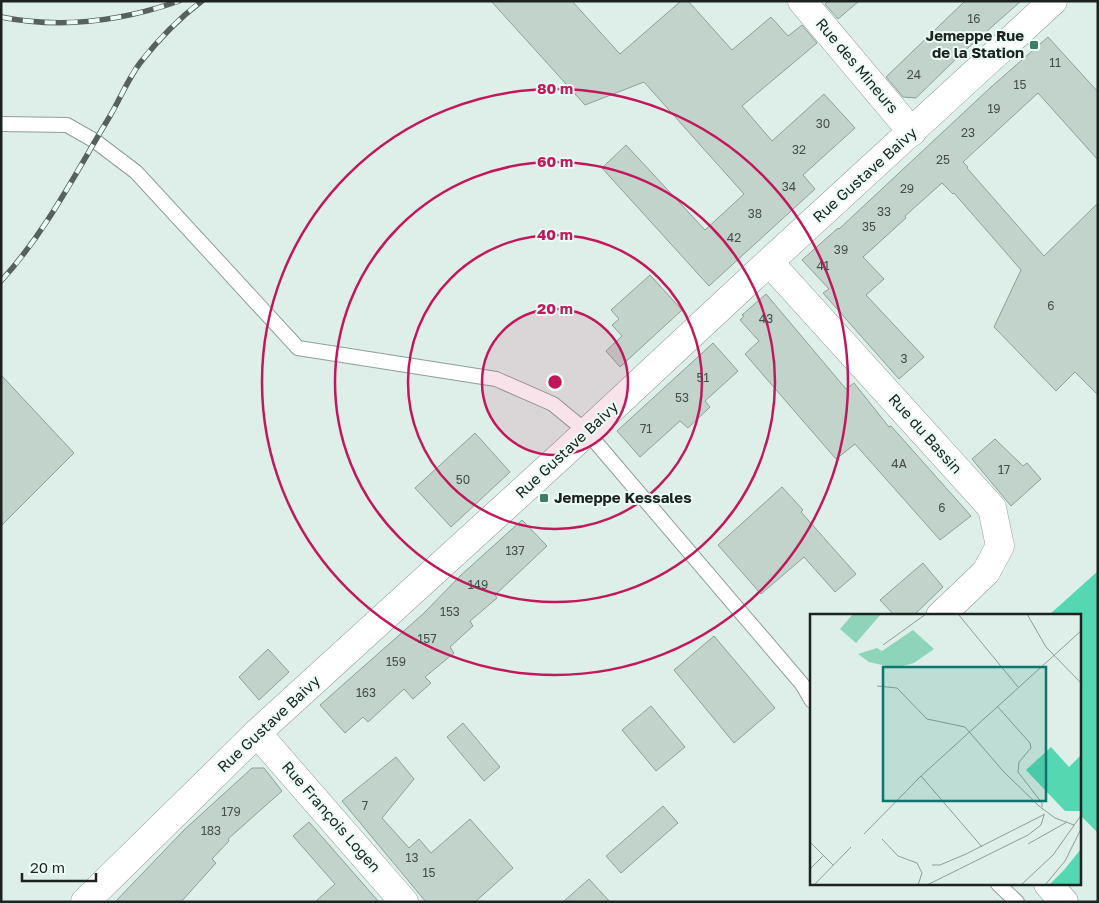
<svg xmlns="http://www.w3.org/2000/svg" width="1099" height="903" font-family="'Golos Text',sans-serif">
  <rect width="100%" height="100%" fill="#ddefe8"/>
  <polygon fill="#55d7b1" points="1098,571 1098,833 1080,815 1080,616 1049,615"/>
  <g fill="#c2d3cc" stroke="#8f9f99">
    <polygon points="491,1 572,1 620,54 681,1 688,1 732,50 771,17 788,36 802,25 817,43 742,106 772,141 824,94 855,128 803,175 815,189 709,286 602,168 626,145 705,230 744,194 644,82 585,105"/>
    <polygon points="829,1 859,1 838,19 825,4"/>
    <polygon points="965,1 1021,1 961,54 916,98 903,97 886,77"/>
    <polygon points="1048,37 1098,92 1098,160 1038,93 963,162 968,167 967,168 1044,256 1098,203 1098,395 1075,372 1056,391 994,327 1021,270 954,193 953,194 942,183 905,216 906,218 863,257 884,279 866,295 924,357 899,379 823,293 829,289 802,260 838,228 839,229 990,88"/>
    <polygon points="650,275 682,310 620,367 606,351 622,336 612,325 619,319 611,310"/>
    <polygon points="766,294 846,389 854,383 889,427 891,426 971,516 940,540 855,444 836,459 745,354 759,341 740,320 744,316 742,315"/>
    <polygon points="713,343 738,371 705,401 710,407 688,428 680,421 640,457 617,431"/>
    <polygon points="1,375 74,453 1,526"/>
    <polygon points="475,433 510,472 451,527 415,488"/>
    <polygon points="995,439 1023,466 1027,463 1041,479 1011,506 972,459"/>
    <polygon points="782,487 803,510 801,512 856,574 835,592 804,557 761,594 718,545"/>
    <polygon points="522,520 547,546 495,595 497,598 470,621 473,626 450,647 454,653 425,677 431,683 413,699 404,689 368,722 363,717 345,733 320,705 423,614 460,576"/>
    <polygon points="923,563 943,587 913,616 895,616 880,600"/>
    <polygon points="714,636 775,708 734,743 674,670"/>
    <polygon points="268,649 289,672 259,700 239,677"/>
    <polygon points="651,706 685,747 656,771 622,730"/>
    <polygon points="463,723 500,767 484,781 447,737"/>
    <polygon points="396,757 414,779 382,818 409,848 419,839 431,853 470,819 513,868 475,902 426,902 342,801"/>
    <polygon points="252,768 264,768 282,791 228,839 229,841 212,859 216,863 181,902 115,902 184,830"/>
    <polygon points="663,806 678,823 621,873 606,856"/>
    <polygon points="309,822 379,902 315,902 335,884 293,836"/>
    <polygon points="589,879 610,902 563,902"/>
  </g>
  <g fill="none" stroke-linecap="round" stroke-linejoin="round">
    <defs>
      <g id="lane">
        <polyline points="1,124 67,125 95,141 136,172 298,348 496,379 553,404 587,432 802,684 812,701"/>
        <polyline points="998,884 1017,902"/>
      </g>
      <g id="street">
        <polyline points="802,1 912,132"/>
        <polyline points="769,262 992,508 1000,546 986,572 940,616"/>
        <polyline points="257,733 404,902"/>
        <polyline points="1048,884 1064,902"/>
      </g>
      <polyline id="secondary" points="85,902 257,733 563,454 769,262 1053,1"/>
    </defs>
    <use href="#lane" stroke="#8e9e98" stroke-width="16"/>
    <use href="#street" stroke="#8e9e98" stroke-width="29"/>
    <use href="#secondary" stroke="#8e9e98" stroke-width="29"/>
    <use href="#lane" stroke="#fff" stroke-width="14"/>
    <use href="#street" stroke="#fff" stroke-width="28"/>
    <use href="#secondary" stroke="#fff" stroke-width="28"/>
    <defs>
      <g id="rail">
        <path d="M 1,17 C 61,29 122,21 179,1"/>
        <path d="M 1,281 C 46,232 76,172 110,116 C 120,99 128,79 140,63 C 158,40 178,19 202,1"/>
      </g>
    </defs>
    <use href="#rail" stroke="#57615d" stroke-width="5.5"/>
    <use href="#rail" stroke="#eafcf5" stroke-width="4" stroke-dasharray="11" stroke-linecap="butt"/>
  </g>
  <circle cx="555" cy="382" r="73" fill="#c2185b" fill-opacity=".12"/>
  <g fill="none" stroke="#c2185b" stroke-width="2.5">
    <circle cx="555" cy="382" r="73"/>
    <circle cx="555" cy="382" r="147"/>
    <circle cx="555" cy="382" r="220"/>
    <circle cx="555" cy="382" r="293"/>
  </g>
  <g fill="#3f7c69" stroke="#eafcf5" stroke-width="2">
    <rect x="1029" y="40" width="10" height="10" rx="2.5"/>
    <rect x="539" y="493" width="10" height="10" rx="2.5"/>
  </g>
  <g text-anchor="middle" stroke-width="4" stroke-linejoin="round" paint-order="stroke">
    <g font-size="12" fill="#454e4a">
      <text x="974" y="23">16</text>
      <text x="1055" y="67">11</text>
      <text x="914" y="79">24</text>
      <text x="1020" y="89">15</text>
      <text x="994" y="113">19</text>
      <text x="823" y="128">30</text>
      <text x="968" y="137">23</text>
      <text x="799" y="154">32</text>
      <text x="943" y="164">25</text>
      <text x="789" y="191">34</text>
      <text x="907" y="193">29</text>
      <text x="884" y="216">33</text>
      <text x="755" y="218">38</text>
      <text x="869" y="231">35</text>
      <text x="734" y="242">42</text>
      <text x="841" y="254">39</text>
      <text x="823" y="270">41</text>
      <text x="1051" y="310">6</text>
      <text x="766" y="323">43</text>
      <text x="904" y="363">3</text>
      <text x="703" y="382">51</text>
      <text x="682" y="402">53</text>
      <text x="646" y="433">71</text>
      <text x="899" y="468">4A</text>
      <text x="1004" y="474">17</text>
      <text x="463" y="484">50</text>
      <text x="942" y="512">6</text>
      <text x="515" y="555">137</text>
      <text x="478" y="589">149</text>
      <text x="450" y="616">153</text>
      <text x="427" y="643">157</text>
      <text x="396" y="666">159</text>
      <text x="366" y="697">163</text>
      <text x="365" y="810">7</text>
      <text x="231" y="816">179</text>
      <text x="211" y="835">183</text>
      <text x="412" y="862">13</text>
      <text x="429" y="877">15</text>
    </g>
    <g font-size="15" font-weight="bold" fill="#1b221f" stroke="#eafcf5" text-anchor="end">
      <text x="1024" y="41">Jemeppe Rue<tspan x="1024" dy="17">de la Station</tspan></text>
      <text x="554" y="503" text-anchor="start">Jemeppe Kessales</text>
    </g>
    <g font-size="15" fill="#1b221f" stroke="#eafcf5">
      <text transform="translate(857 66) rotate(50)" y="5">Rue des Mineurs</text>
      <text transform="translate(865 175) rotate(-42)" y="5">Rue Gustave Baivy</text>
      <text transform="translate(925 434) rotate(48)" y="5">Rue du Bassin</text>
      <text transform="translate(567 450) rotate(-43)" y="5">Rue Gustave Baivy</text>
      <text transform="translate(269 724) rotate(-43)" y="5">Rue Gustave Baivy</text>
      <text transform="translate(331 817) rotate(49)" y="5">Rue François Logen</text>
    </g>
  </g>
  <g transform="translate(810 614)">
    <rect width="271" height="271" fill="#ddefe8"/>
    <path d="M 43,0 L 71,0 L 46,29 L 30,15 ZM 103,16 L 124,35 L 104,49 L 85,54 L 59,48 L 48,40 L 67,34 L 72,37 Z" fill="#8ed4bb"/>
    <path d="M 241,133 L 259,153 L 271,141 L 271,197 L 255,197 L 216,156 ZM 271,235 L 271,271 L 239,271 L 254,256 Z" fill="#55d7b1"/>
    <path fill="none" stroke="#8f9d98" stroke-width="1" d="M 148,0 L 208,73M 217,0 L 236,33 L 272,70M 73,31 L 116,0M 67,72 L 87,74 L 117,105 L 155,113 L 194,158 L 229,192 L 245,204 L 264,211M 187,92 L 220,129 L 221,134 L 209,148 L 208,158 L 232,189 L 232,193M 111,162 L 172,233M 54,220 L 111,162 L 272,16M 72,225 L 88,242 L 107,249 L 112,259 L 108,271M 0,228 L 23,251M 218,230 L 257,208M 122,251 L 130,251 L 156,240 L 235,200M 0,255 L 14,241M 4,271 L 41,233M 117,271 L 218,221 L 231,211 L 234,201M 211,271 L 243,241 L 272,200M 235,271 L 255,247 L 272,213"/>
    <path fill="#0f766e" fill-opacity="0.15" stroke="#0f766e" stroke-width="2.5" d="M 73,53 L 236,53 L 236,187 L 73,187 Z"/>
    <rect width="271" height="271" fill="none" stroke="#1b221f" stroke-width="2.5"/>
  </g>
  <circle cx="555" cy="382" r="8" fill="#c2185b" stroke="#eafcf5" stroke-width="2.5"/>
  <g font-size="15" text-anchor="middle" font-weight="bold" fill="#c2185b" stroke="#eafcf5" stroke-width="4" stroke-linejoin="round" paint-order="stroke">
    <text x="555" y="94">80 m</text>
    <text x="555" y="167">60 m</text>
    <text x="555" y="240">40 m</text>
    <text x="555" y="314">20 m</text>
  </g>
  <rect width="1099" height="903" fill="none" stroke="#1b221f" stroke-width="5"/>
  <path d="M22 873v8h74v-8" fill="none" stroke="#1b221f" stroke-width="2.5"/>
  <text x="30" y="873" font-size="15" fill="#1b221f" stroke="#eafcf5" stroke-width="4" paint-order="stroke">20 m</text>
</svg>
